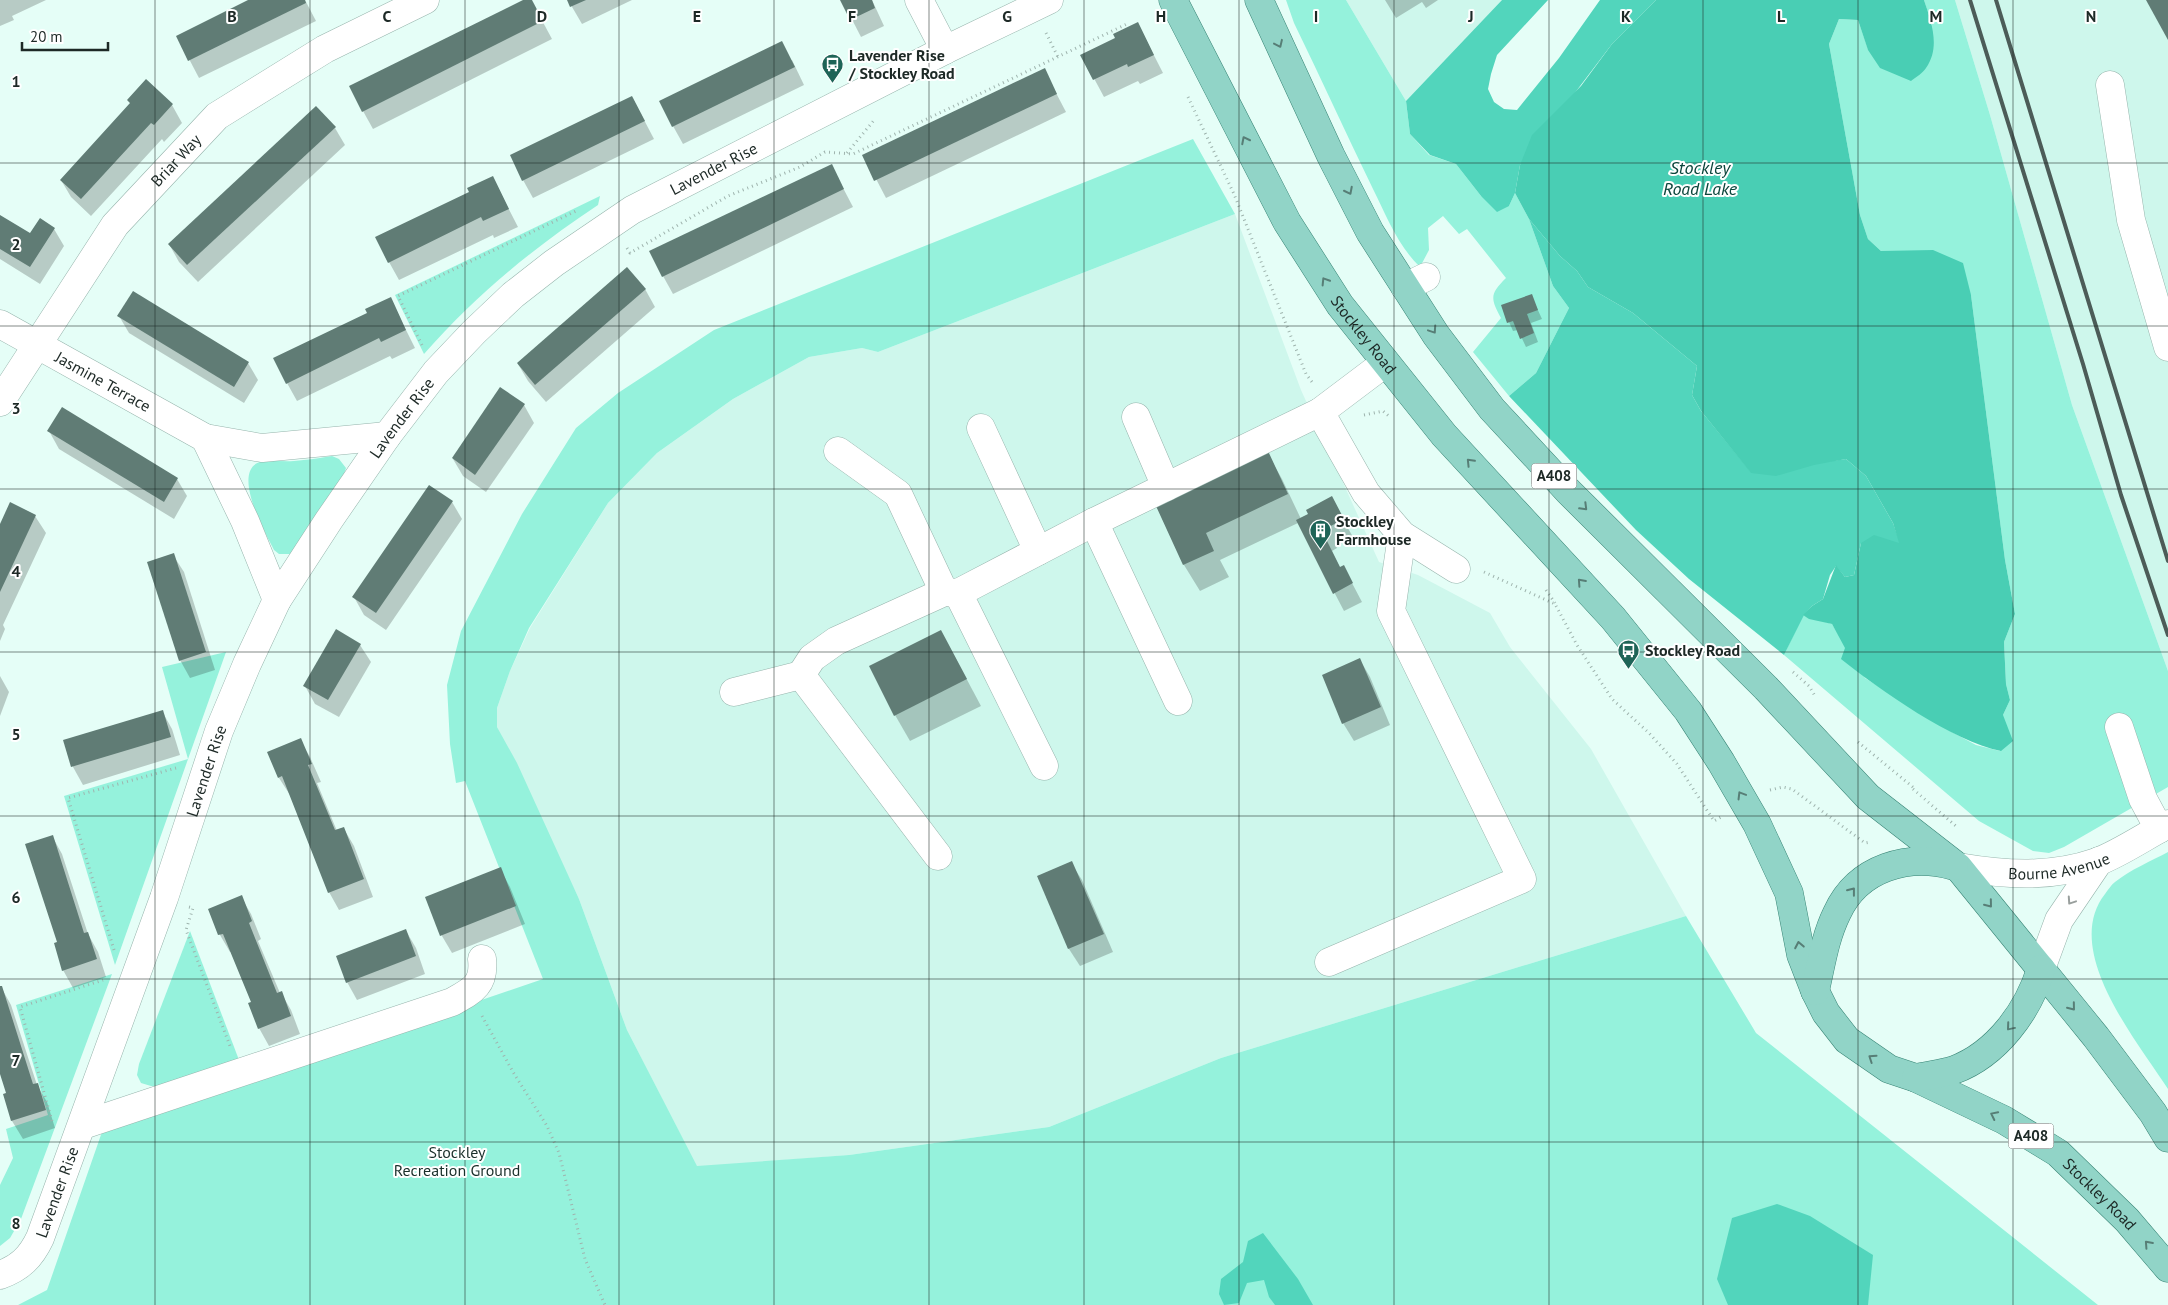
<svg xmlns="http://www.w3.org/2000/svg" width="2168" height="1305" font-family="'PT Sans',sans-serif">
  <rect width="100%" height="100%" fill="#e5fef7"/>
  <g fill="#cef7ec">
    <polygon points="1346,0 1502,0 1406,101"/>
    <polygon points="1955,0 2168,0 2168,671 2072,405 1990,115"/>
    <polygon points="1235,214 1301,390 1379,562 1418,575 1490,613 1510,647 1591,749 1686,916 1221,1058 1049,1127 849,1155 697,1167 627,1030 579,899 497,727 497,708 510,671 530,628 608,503 657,453 733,399 809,357 862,348 878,352"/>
  </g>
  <g fill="#95f2dc">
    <path d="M 1286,0 L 1346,0 L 1406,101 L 1410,134 L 1429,155 L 1456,164 L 1481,196 L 1509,206 L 1515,193 L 1529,219 L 1553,286 L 1569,308 L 1536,373 L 1509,396 L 1473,352 L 1501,318 C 1490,298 1490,294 1506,278 L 1467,229 L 1459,234 L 1443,216 L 1428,228 L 1429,250 L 1420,267 C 1398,246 1386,215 1373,189 C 1346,134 1321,78 1294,23 Z"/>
    <polygon points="1924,0 1955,0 1990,115 2072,405 2168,671 2168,787 2064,847 2049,853 2033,851 1979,821 1784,655 1803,615 1832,624 1865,678 1950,731 1976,745 2000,751 2003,715 2010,700 2006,684 2004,642 2015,614 2005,560 1971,295 1881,251 1868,239 1860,215 1829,44 1839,19 1858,20 1868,49 1932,25"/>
    <polygon points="1193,139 1235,214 878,352 862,348 809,357 733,399 657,453 608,503 529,628 510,671 497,708 497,727 517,763 579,899 627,1030 697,1166 849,1155 1049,1127 1221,1058 1686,916 1756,1033 2098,1305 18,1305 47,1290 103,1129 543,979 465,781 456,783 450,744 447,685 461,631 522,514 576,428 618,393 714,330"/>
    <path d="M 600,196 L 598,205 C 532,249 477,294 424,354 L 395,295 Z"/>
    <path d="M 332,456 L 339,459 L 346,468 L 343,477 L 318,511 L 295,549 L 291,554 L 279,554 L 274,550 C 266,534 228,468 263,461 C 273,460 284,462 294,461 C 307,460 320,458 332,456 Z"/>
    <polygon points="226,652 115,965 64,796 188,759 162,667"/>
    <path d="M 2168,852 L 2168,1089 C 2137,1041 2061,950 2105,894 C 2108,890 2111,885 2115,882 C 2130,870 2151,861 2168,852 Z"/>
    <polygon points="190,931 239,1060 160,1086 151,1086 141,1083 137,1075 139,1064"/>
    <polygon points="112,974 21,1219 10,1238 0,1246 0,1185 13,1158 6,1129 48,1115 16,1005"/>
  </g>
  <g fill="#52d5bc">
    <polygon points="1502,0 1548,0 1497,55 1491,74 1488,89 1494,102 1504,109 1517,110 1559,58 1600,0 1656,0 1612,44 1520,165 1515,193 1509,206 1497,212 1481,196 1456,164 1430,155 1410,134 1406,101"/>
    <polygon points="1529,219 1560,256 1577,271 1588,287 1633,313 1697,366 1692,395 1701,411 1751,472 1846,459 1866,476 1893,523 1900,543 1861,543 1854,575 1845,577 1836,566 1830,575 1823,599 1812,606 1804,615 1784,655 1689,579 1636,530 1509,396 1536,373 1569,308 1553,286"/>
    <polygon points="1777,1204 1810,1216 1873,1255 1868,1305 1728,1305 1717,1279 1732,1218"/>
    <polygon points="1263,1233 1298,1279 1313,1305 1275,1305 1269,1297 1264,1280 1247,1283 1239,1303 1224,1305 1219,1294 1221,1279 1243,1262 1248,1241"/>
  </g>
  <path fill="#49ceb4" d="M 1656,0 L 1924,0 C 1931,21 1941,47 1926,68 C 1923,73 1916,77 1911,81 L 1880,68 L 1868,50 L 1858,20 L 1839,19 L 1829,44 L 1860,215 L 1868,239 L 1881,251 L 1933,250 L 1963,263 L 1971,295 L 2005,560 L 2015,614 L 2004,642 L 2006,684 L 2010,700 L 2003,715 L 2013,741 L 2001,751 C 1952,741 1880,690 1841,659 L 1845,648 L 1832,624 L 1809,619 L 1803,615 L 1812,606 L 1823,599 L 1836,565 L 1845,577 L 1854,575 L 1861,543 L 1874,535 L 1899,543 L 1893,523 L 1866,476 L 1846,459 L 1814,465 L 1776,476 L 1751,473 L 1701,411 L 1692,395 L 1697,366 L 1633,313 L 1588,287 L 1577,271 L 1560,256 L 1529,219 L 1515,193 L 1520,165 L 1532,135 L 1581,86 L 1612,44 Z"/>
  <g fill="#0003">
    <polygon points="0,0 46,0 12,16 14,20 0,26"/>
    <polygon points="251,0 305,0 316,21 199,78 177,36"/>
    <polygon points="525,0 531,0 552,39 373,129 363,111"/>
    <polygon points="568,0 632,0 582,24"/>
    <polygon points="842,0 872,0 884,26 861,37"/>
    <polygon points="1385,0 1438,0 1426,8 1422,2 1396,18"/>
    <polygon points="1138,24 1163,73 1140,84 1138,81 1104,97 1082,56 1116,39"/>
    <polygon points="792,60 804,85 683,144 673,126"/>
    <polygon points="1044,70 1066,112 886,198 864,156"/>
    <polygon points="146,81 172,105 182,123 164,142 162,139 91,216 71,197 61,180 131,104 128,100"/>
    <polygon points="632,97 654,139 533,198 523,180"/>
    <polygon points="335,128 345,145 198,282 179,262 169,244"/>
    <polygon points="831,165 853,207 673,294 663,276"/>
    <polygon points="493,178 518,227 494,238 493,235 399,280 389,262 471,192"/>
    <polygon points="0,216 31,235 54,229 64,246 40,284 0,259"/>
    <polygon points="645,289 655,307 546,402 528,381 518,364"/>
    <polygon points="1531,295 1542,319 1531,323 1538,342 1526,347 1518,330 1513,331 1502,306"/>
    <polygon points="390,298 415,348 392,359 390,356 297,401 287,383 369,313"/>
    <polygon points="119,316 248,363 258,380 244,403 129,333"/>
    <polygon points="524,405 534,423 486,492 463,476 453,459"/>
    <polygon points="49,431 177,479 187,496 174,519 59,449"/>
    <polygon points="1267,452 1282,479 1301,519 1341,516 1353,537 1336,546 1337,548 1332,551 1340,568 1343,566 1362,602 1344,611 1298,523 1220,560 1229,577 1200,591 1184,565 1157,507"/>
    <polygon points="452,502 462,519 386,630 364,615 354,597"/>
    <polygon points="35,516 46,533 3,625 5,629 0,641 0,527"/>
    <polygon points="173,555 184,572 215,670 190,678 180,660"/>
    <polygon points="941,631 981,706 910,741 895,715"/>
    <polygon points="360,645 371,662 339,717 315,704 305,686"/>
    <polygon points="1360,660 1370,677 1390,725 1354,741 1343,723"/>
    <polygon points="0,676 9,692 0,716"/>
    <polygon points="162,711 172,729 180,755 83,785 73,767 65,741"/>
    <polygon points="300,740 310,757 321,782 317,783 337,831 344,829 354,846 373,897 339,910 329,892 290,795 279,778"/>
    <polygon points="52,836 62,854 88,934 98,952 106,977 73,988 63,970 59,943"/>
    <polygon points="1071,863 1082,880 1113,952 1080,966 1069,949 1039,877"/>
    <polygon points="500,869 510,887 525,924 452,953 442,936 426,898"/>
    <polygon points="241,897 251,914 261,939 258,941 280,993 281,993 291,1010 300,1034 269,1046 259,1028 252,1003 231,952 230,952 220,935 209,910"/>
    <polygon points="406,931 416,948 425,974 357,1000 347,982"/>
    <polygon points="1,987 11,1005 37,1085 47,1102 55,1128 23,1139 12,1121 4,1095 8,1094 0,1070"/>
  </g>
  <g fill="#607c75">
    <polygon points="248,0 305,0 306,3 188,61 176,36"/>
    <polygon points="523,0 532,0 543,21 362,112 349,86"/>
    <polygon points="567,0 586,0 570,7"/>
    <polygon points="840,0 872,0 875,8 850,20"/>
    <polygon points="2146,0 2168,0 2168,40"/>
    <polygon points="1138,22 1154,55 1128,67 1127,64 1093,80 1080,55 1115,38 1113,34"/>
    <polygon points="782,41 795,67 672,127 659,101"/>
    <polygon points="1045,68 1057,94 874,181 862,155"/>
    <polygon points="146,79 173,104 154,125 151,123 81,199 60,180 130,103 127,100"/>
    <polygon points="632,96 645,121 522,181 510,155"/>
    <polygon points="316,106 336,127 187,265 168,244"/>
    <polygon points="832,164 844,189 662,277 649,251"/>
    <polygon points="493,176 509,209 483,221 481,217 388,263 375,237 469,192 467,188"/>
    <polygon points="0,215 30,233 40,218 55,228 30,267 0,249"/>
    <polygon points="627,267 646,289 535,385 517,363"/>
    <polygon points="133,291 249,362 234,387 117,316"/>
    <polygon points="1532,294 1538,310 1527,314 1534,333 1520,339 1513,321 1507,323 1501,305"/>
    <polygon points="391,297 406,330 381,342 379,338 286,384 273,358 367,313 365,309"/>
    <polygon points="500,387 525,404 475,475 452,458"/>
    <polygon points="62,407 178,478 164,502 47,431"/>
    <polygon points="1268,451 1288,494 1206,533 1214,551 1183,565 1156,506"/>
    <polygon points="429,485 453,501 376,613 352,597"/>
    <polygon points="1332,496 1344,519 1327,528 1328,530 1323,533 1340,567 1344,565 1353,583 1333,594 1296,520 1308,514 1306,510"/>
    <polygon points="10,502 36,515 0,592 0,524"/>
    <polygon points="174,553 206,652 179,661 147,562"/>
    <polygon points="336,629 361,644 328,700 303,686"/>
    <polygon points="941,630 967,679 894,716 869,666"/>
    <polygon points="1360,658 1381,707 1342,724 1322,675"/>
    <polygon points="163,710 171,737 71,767 63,740"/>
    <polygon points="301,738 312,764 308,765 335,830 344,827 364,879 328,893 282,776 278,778 267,752"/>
    <polygon points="53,835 84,933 88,932 97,959 62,971 54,943 57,942 25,844"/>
    <polygon points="1072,861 1104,934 1068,949 1037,876"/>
    <polygon points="501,867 516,906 440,936 425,897"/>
    <polygon points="242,895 252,921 249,923 277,993 282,991 291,1016 258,1029 248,1003 251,1002 223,934 218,935 208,909"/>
    <polygon points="406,929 416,956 346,983 336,956"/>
    <polygon points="0,986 2,986 33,1084 38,1083 46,1110 11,1121 3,1094 6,1093 0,1074"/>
  </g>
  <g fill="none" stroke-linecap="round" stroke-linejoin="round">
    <defs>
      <g id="minor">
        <polyline points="919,0 945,50"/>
        <polyline points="2110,85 2131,220 2168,347"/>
        <polyline points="1405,287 1426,277"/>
        <path id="s1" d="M 0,324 L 205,438 L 262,448 L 387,436"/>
        <polyline points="1385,363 1320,412 1366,493 1402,535 1456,569"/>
        <path id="s2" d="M 0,402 L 115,225 L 217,116 L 325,49 L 425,0"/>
        <polyline points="1136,417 1166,487"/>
        <polyline points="981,428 1038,551"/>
        <polyline points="205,438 245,521 277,600"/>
        <polyline points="838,451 898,494 944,592"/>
        <polyline points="734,692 801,675"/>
        <polyline points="1178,701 1094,522 1320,412"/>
        <polyline points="2119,727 2143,799 2159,829"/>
        <polyline points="1044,766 958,593 1094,522"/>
        <polyline points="938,856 801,675 812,658 836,641 944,592 958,593"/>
        <path id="s3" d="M 1958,867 C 2006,875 2051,878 2097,862 C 2119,854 2147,835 2168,824"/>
        <polyline points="1329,962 1522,879 1391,611 1402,535"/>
        <polyline points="2041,969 2059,920 2099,861"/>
        <path d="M 83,1125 L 452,1002 C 472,991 485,985 482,959"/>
        <path id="s4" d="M 0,1275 C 20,1268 31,1257 40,1238 L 164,898 L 219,731 L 247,664 L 277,600 L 329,520 L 387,436 L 436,372 L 474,332 L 513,295 L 554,263 L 632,210 L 945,50 L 1049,0"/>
      </g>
      <g id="major">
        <path id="s5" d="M 1173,0 L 1287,222 L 1340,305 L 1444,435 L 1613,618 L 1688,711 L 1721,762 L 1757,824 L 1789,893 L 1801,955 L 1815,991 L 1826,1013 L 1847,1040 L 1889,1069 L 1916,1078 L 2004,1120 L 2058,1153 L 2127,1220 L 2168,1268"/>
        <polyline points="1259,0 1331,156 1370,232 1436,335 1492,409 1568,491 1766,688 1868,797 1958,867 2096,1037 2153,1113 2168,1138"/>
        <path d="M 1815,991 C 1821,965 1825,937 1837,913 C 1858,867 1909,853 1954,866"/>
        <path d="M 1916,1078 C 1928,1075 1942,1074 1954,1070 C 1997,1054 2028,1011 2041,969"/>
      </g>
    </defs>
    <use href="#minor" stroke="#96b4ac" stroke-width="29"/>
    <use href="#major" stroke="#398576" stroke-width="29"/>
    <g stroke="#9fb4ae" stroke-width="3" stroke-dasharray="1 4" stroke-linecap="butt">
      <polyline points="1046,33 1058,57"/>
      <polyline points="1188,97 1234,194 1306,374 1312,382"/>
      <polyline points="847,153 875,119"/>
      <polyline points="627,248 630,253 728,196 800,167 825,152 853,154 1129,23"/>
      <polyline points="422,345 398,296 576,211"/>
      <polyline points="1364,415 1383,411 1390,417"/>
      <polyline points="1484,572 1555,604 1577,645 1612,699 1649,733 1677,764 1714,821 1721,817"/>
      <polyline points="1546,590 1555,603"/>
      <polyline points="1793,672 1809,686 1815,696"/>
      <polyline points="1858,742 1914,788"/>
      <polyline points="1913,789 1957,827"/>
      <polyline points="1770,790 1783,787 1792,789 1865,843 1870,842"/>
      <polyline points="189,907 193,908 186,930 230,1046"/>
      <polyline points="114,950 68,798 176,768"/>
      <polyline points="482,1016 513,1072 547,1126 559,1153 585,1259 605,1305"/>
      <polyline points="52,1121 20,1007 103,980"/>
    </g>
    <use href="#minor" stroke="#fff" stroke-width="28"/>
    <use href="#major" stroke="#91d4c7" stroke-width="28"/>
    <g stroke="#4c5c58" stroke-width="4">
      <polyline points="1970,0 2083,364 2121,495 2168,635"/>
      <polyline points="1996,0 2168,561"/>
    </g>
  </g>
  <defs><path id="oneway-chevron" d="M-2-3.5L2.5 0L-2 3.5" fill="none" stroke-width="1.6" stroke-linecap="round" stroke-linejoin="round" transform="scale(1.25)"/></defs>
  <g stroke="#577e76">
    <use href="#oneway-chevron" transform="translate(1279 44) rotate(65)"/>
    <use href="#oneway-chevron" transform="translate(1245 140) rotate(-117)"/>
    <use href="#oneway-chevron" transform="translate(1349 191) rotate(63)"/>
    <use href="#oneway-chevron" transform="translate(1325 281) rotate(-122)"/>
    <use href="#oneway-chevron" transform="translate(1433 330) rotate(56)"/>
    <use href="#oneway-chevron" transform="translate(1470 462) rotate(-134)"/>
    <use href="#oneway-chevron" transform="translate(1584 507) rotate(45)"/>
    <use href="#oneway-chevron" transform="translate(1581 582) rotate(-132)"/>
    <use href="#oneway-chevron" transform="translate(1741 795) rotate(-121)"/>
    <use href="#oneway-chevron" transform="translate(1852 891) rotate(-52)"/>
    <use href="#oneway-chevron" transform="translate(1989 904) rotate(51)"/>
    <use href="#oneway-chevron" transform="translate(1799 945) rotate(-101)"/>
    <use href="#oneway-chevron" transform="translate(2072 1007) rotate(51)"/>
    <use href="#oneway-chevron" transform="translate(2010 1027) rotate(130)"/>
    <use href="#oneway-chevron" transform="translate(1872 1058) rotate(-146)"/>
    <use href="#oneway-chevron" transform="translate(1994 1115) rotate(-154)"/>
    <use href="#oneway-chevron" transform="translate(2148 1244) rotate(-132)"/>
  </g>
  <use stroke="#999f9d" href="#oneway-chevron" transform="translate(2071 901) rotate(124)"/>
  <path fill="none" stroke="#1d2926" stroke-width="1" stroke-opacity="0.55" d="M 155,0 L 155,1305M 310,0 L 310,1305M 465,0 L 465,1305M 619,0 L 619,1305M 774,0 L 774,1305M 929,0 L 929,1305M 1084,0 L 1084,1305M 1239,0 L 1239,1305M 1394,0 L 1394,1305M 1549,0 L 1549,1305M 1703,0 L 1703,1305M 1858,0 L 1858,1305M 2013,0 L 2013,1305M 0,163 L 2168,163M 0,326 L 2168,326M 0,489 L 2168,489M 0,652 L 2168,652M 0,816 L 2168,816M 0,979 L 2168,979M 0,1142 L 2168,1142"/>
  <defs>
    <symbol id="bus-pin" viewBox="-11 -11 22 30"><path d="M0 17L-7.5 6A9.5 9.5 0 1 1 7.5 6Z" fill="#1e6457" stroke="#fff"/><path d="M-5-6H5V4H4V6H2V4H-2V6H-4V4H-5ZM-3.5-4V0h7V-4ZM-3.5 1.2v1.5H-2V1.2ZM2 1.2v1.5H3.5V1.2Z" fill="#fff"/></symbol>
    <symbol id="building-pin" viewBox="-11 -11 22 30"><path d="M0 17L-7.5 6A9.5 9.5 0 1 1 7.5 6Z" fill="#1e6457" stroke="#fff"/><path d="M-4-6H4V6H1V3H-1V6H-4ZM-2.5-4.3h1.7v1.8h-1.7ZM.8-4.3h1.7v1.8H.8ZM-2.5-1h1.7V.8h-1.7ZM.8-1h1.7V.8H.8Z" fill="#fff"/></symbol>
  </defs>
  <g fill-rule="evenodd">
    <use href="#bus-pin" x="820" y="52" width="25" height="34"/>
    <use href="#building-pin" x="1308" y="518" width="25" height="34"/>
    <use href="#bus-pin" x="1616" y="638" width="25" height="34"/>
  </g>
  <g text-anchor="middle" stroke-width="4" stroke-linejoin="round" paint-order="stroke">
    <g fill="#fff" stroke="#616967" stroke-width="1">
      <rect x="1531.5" y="463.5" width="45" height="25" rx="4"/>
      <rect x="2008.5" y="1123.5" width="45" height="25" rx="4"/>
    </g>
    <g font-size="15" font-weight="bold" fill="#1d2926">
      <text x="1554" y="481">A408</text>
      <text x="2031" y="1141">A408</text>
    </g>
    <g font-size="16" font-weight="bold" fill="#1d2926" stroke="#fff" text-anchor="start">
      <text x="849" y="61">Lavender Rise<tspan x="849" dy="18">/ Stockley Road</tspan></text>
      <text x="1336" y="527">Stockley<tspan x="1336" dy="18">Farmhouse</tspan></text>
      <text x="1645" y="656">Stockley Road</text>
    </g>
    <g font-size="16" fill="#1d2926" stroke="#fff">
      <text dy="6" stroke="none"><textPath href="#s2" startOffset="300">Briar Way</textPath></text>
      <text dy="6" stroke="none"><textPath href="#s4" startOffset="1362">Lavender Rise</textPath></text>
      <text dy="6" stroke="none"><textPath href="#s5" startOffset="386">Stockley Road</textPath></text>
      <text dy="6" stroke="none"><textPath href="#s1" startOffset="118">Jasmine Terrace</textPath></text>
      <text dy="6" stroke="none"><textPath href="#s4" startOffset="958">Lavender Rise</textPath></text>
      <text dy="6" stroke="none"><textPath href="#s4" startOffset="552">Lavender Rise</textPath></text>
      <text dy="6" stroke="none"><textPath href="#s3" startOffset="102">Bourne Avenue</textPath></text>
      <text dy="6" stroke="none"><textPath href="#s4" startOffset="105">Lavender Rise</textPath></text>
      <text dy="6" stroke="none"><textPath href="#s5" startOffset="1551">Stockley Road</textPath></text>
    </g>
    <g font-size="16" fill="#1a302b" stroke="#fff">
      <text x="457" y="1158">Stockley<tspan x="457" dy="18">Recreation Ground</tspan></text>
    </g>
    <g font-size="18" font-style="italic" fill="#0b463c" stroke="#fff">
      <text x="1700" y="174">Stockley<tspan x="1700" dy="21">Road Lake</tspan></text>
    </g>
  </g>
  <g font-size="16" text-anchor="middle" font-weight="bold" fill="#1d2926" stroke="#fff" stroke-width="4" stroke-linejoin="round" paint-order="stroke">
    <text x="232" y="22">B</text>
    <text x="387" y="22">C</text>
    <text x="542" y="22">D</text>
    <text x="697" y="22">E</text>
    <text x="852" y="22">F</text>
    <text x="1007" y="22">G</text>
    <text x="1161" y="22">H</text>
    <text x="1316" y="22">I</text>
    <text x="1471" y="22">J</text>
    <text x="1626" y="22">K</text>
    <text x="1781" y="22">L</text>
    <text x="1936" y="22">M</text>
    <text x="2091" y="22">N</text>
    <text x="16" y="87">1</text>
    <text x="16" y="250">2</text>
    <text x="16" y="414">3</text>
    <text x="16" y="577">4</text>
    <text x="16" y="740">5</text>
    <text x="16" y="903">6</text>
    <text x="16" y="1066">7</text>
    <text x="16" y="1229">8</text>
  </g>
  <path d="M22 42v8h86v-8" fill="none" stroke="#1d2926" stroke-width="2.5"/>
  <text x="30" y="42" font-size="15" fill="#1d2926" stroke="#ffffff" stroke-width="4" paint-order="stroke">20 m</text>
</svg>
